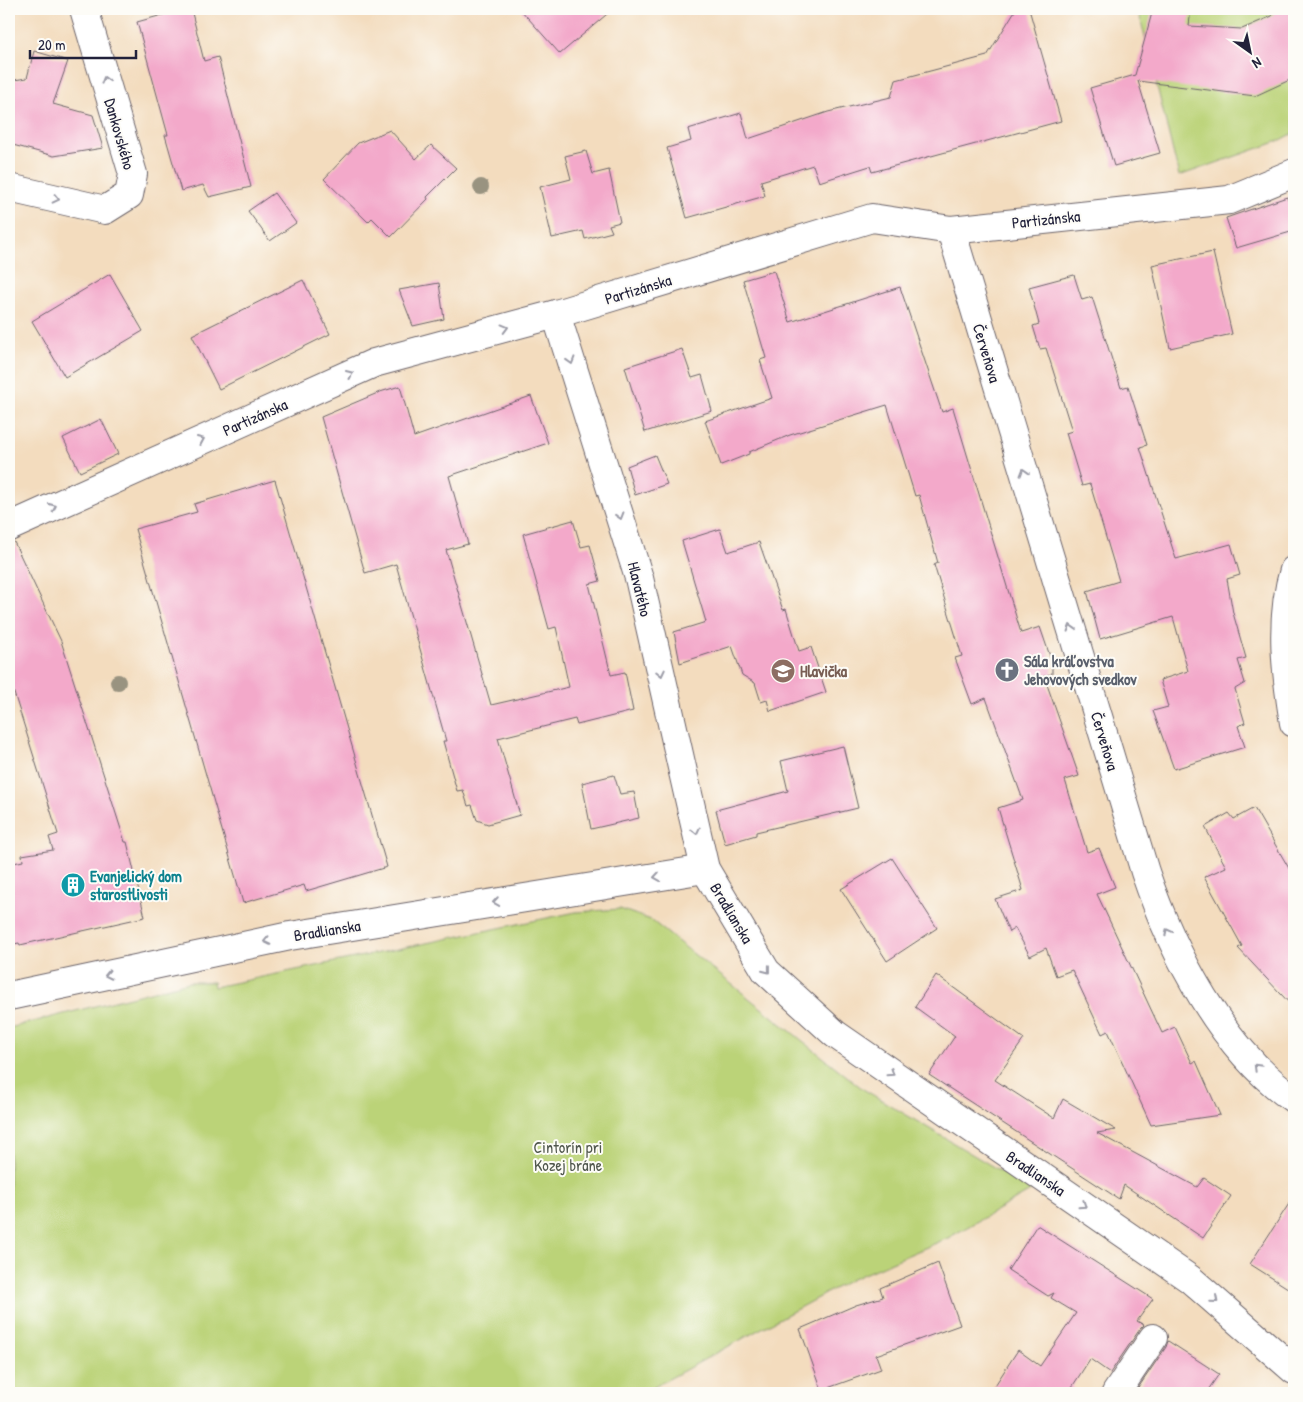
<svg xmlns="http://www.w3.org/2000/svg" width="1303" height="1402" font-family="'Patrick Hand',sans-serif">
  <rect width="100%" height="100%" fill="#fdfcf7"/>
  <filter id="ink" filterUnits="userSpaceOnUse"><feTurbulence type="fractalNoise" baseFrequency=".02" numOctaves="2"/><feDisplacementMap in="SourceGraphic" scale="10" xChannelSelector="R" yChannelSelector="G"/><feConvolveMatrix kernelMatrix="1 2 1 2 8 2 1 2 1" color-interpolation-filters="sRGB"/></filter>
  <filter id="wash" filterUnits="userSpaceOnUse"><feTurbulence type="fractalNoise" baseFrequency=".0096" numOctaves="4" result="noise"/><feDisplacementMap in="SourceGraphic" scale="20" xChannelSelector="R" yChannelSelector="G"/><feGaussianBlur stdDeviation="1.12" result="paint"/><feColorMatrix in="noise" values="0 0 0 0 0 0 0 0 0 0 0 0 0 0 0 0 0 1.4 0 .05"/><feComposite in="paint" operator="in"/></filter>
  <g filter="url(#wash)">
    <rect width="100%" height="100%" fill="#f3dcbe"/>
    <g fill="#bbd378" stroke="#6e7a5a">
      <polygon points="1138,9 1294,9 1294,133 1279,141 1179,176"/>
      <polygon points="620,909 651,920 863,1089 1032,1190 948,1238 852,1279 643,1393 9,1393 9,1028 189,982 213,982 214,987 576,912"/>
    </g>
    <g id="blocks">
      <g fill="#f3a9ca">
        <polygon points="184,9 191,9 204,61 218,57 251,187 209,197 203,185 181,191 165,135 168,135 137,22"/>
        <polygon points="520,9 613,9 560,54"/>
        <polygon points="1016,9 1029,9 1061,121 872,172 870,166 819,182 813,165 761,181 765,196 687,218 667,148 691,141 688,129 741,113 748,139 828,112 891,97 896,80 987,56"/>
        <polygon points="1153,9 1191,9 1189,26 1242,29 1272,16 1277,9 1294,9 1294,78 1255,96 1138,81 1160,153 1114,166 1090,88 1135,75"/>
        <polygon points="34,51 68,61 53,104 93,115 103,148 54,156 9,144 9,131 16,106 9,104 14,80 27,78"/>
        <polygon points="390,130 416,159 431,145 456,168 427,197 428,199 391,237 372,218 368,222 324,179 358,143"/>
        <polygon points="586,151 593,174 609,170 620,222 609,225 612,232 585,239 583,231 552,238 540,187 571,179 565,156"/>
        <polygon points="274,193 296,223 270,241 248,211"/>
        <polygon points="1287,197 1294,218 1294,231 1236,248 1226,218"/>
        <polygon points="1213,252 1232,334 1170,348 1152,265"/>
        <polygon points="774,271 790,322 900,287 942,412 953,408 1021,633 1040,627 1052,662 1052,674 1044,676 1079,776 1065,780 1087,852 1099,848 1115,887 1097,894 1162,1033 1175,1027 1192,1063 1196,1061 1220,1115 1151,1125 1108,1031 1102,1034 1072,970 1056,976 1046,948 1030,956 1015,928 1009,932 995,899 1023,890 998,808 1023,800 986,698 972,704 955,658 962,656 934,565 938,563 919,495 915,496 887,405 790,435 749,452 749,454 721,465 705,421 772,398 760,360 766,358 743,280"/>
        <polygon points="110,274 143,331 65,377 32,321"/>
        <polygon points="1074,275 1082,300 1092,297 1121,388 1128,386 1147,445 1140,447 1176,559 1231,544 1240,575 1227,579 1233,613 1246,658 1238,660 1245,683 1235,689 1245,723 1238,726 1245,747 1174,769 1153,711 1168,707 1160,680 1188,671 1173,617 1100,639 1087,591 1119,581 1090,484 1082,486 1066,433 1072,431 1046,348 1040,349 1033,326 1039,324 1029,287"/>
        <polygon points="303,280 330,334 219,389 192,335"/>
        <polygon points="439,283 444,319 413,326 399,290"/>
        <polygon points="682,349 692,378 702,375 712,411 645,432 625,367"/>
        <polygon points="400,386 414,437 531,396 548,443 449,476 468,544 446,550 491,705 569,687 556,627 549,629 523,534 573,520 581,547 590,545 600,581 589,584 611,675 625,672 633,711 577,725 575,719 498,738 520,815 488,824 477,820 472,805 468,806 463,790 457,791 443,741 446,741 396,564 365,573 321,417 380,392"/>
        <polygon points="101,419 118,454 80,472 63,438"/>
        <polygon points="655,455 667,484 635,495 627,466"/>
        <polygon points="275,480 387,867 306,891 304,885 243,903 135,529 197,512 194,504"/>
        <polygon points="720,529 728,552 759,542 783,610 786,609 799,651 811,647 826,692 770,711 767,700 761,702 755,683 742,675 732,646 680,663 674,632 706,622 682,541"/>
        <polygon points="9,542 14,542 61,641 125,842 127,842 145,917 20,945 19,943 9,945 9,864 23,861 22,855 53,850 49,837 58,834 9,677"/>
        <polygon points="843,746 858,808 756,832 756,835 725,844 716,810 788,791 781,761"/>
        <polygon points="614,775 620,794 634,792 639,818 591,829 582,783"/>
        <polygon points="1254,808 1294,877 1294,1008 1238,948 1242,946 1204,877 1226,867 1205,827 1229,813 1234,819"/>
        <polygon points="892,858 937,928 887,961 841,889"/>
        <polygon points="936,975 1024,1039 995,1080 1054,1118 1063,1099 1116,1130 1097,1133 1197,1187 1204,1178 1231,1196 1203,1238 1124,1185 1119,1199 929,1075 955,1036 915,1007"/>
        <polygon points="1294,1196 1294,1292 1250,1264"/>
        <polygon points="1037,1225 1153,1299 1137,1321 1144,1325 1140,1329 1110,1373 1090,1359 1072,1387 1081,1393 990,1393 1018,1350 1040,1366 1076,1313 1051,1298 1054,1293 1048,1296 1008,1270"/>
        <polygon points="938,1263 960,1325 876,1355 881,1369 822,1390 800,1329 856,1305 883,1297 880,1288"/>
        <polygon points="1168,1341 1219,1374 1206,1393 1140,1393 1136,1391 1166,1347"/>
      </g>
    </g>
  </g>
  <g filter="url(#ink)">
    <use href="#blocks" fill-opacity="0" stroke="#6b6369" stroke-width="1"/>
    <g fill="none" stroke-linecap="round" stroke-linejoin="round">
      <defs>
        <g id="street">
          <polyline points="9,188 105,210 129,195 133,174 84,9"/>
          <path d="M 951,230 L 1145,872 C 1172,952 1223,1051 1294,1099"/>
          <polyline points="556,314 639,578 705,869 766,971 835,1034 1190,1279 1294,1370"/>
          <polyline points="9,527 374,363 556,314 872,218 951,230 1229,200 1294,173"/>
          <path d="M 1294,570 C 1279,619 1286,674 1294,723"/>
          <polyline points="9,996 290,936 705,869"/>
          <polyline points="1116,1393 1153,1338"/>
        </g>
      </defs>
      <use href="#street" stroke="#6b6369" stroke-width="30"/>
      <use href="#street" stroke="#fff" stroke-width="28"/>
    </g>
    <g fill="#999380">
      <circle cx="481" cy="187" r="8"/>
      <circle cx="118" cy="682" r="8"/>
    </g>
    <defs><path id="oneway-chevron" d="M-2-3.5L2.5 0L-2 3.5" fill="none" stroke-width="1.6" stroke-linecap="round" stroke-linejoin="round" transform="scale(1.25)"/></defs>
    <g stroke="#9c9ca7">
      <use href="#oneway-chevron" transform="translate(105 80) rotate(-106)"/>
      <use href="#oneway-chevron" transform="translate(56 199) rotate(13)"/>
      <use href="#oneway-chevron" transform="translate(505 328) rotate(-15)"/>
      <use href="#oneway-chevron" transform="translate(571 361) rotate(73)"/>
      <use href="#oneway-chevron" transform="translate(350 374) rotate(-24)"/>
      <use href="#oneway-chevron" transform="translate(201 440) rotate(-24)"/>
      <use href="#oneway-chevron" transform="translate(1024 472) rotate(-107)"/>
      <use href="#oneway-chevron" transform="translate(53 507) rotate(-25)"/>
      <use href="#oneway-chevron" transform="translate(620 516) rotate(73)"/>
      <use href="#oneway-chevron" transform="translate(1071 628) rotate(-107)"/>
      <use href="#oneway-chevron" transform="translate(661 673) rotate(77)"/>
      <use href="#oneway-chevron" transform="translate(696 831) rotate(77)"/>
      <use href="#oneway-chevron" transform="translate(657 877) rotate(171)"/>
      <use href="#oneway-chevron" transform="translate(496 902) rotate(171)"/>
      <use href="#oneway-chevron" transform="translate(1168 932) rotate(-118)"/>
      <use href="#oneway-chevron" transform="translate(267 941) rotate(168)"/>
      <use href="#oneway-chevron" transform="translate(767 970) rotate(52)"/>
      <use href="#oneway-chevron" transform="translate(108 975) rotate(168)"/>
      <use href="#oneway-chevron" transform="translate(1257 1067) rotate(-135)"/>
      <use href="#oneway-chevron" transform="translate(891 1073) rotate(34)"/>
      <use href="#oneway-chevron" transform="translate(1083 1205) rotate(34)"/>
      <use href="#oneway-chevron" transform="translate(1215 1300) rotate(41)"/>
    </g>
  </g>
  <defs>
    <symbol id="church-disc" viewBox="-11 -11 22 22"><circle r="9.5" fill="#6b7280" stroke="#fdfcf7"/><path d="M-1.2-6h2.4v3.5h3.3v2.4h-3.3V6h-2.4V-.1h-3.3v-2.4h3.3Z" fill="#fff"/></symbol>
    <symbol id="school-disc" viewBox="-11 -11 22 22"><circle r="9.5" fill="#8d6e63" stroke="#fdfcf7"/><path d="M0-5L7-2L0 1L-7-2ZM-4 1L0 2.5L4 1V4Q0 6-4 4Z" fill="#fff"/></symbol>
    <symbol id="building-disc" viewBox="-11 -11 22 22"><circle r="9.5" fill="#0f9aa8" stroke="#fdfcf7"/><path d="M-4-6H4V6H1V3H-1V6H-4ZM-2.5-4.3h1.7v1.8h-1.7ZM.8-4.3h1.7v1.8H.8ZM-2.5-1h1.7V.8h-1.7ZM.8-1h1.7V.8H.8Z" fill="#fff"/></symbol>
  </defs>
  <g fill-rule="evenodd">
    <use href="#church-disc" x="993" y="656" width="28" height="28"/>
    <use href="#school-disc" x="769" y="657" width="28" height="28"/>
    <use href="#building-disc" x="59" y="871" width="28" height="28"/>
  </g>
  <g text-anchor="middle" stroke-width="4" stroke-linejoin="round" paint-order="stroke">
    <g font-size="16" fill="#22223b" stroke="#fdfcf7">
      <text transform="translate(120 134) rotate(74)" y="6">Dankovského</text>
      <text transform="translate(1046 219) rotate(-6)" y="6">Partizánska</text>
      <text transform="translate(638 289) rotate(-17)" y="6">Partizánska</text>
      <text transform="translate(987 353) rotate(73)" y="6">Červeňova</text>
      <text transform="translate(255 417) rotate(-24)" y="6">Partizánska</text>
      <text transform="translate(640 589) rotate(76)" y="6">Hlavatého</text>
      <text transform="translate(1105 741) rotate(73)" y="6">Červeňova</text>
      <text transform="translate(732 913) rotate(59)" y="6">Bradlianska</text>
      <text transform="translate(327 930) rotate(-9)" y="6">Bradlianska</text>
      <text transform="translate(1036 1173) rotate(34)" y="6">Bradlianska</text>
    </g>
    <g font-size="16" font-weight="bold" fill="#5b616d" stroke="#fdfcf7" text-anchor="start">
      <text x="1024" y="667">Sála kráľovstva<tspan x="1024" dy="18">Jehovových svedkov</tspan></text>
    </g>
    <g font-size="16" font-weight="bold" fill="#785e54" stroke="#fdfcf7" text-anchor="start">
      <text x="800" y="677">Hlavička</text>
    </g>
    <g font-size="16" font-weight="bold" fill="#0d838f" stroke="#fdfcf7" text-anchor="start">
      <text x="90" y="882">Evanjelický dom<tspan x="90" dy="18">starostlivosti</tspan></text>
    </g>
    <g font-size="16" fill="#50574d" stroke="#fdfcf7">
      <text x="568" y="1153">Cintorín pri<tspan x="568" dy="18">Kozej bráne</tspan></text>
    </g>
  </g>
  <rect width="1303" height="1402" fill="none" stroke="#fdfcf7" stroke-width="30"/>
  <g transform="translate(1250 52) rotate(147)" stroke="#fdfcf7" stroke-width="4" paint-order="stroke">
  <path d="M0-4L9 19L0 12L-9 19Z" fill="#22223b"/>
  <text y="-8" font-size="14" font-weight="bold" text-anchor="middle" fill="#22223b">N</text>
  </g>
  <path d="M30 50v8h106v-8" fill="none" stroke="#22223b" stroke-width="2.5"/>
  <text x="38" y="50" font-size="15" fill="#22223b" stroke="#fdfcf7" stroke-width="4" paint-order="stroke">20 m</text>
</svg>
